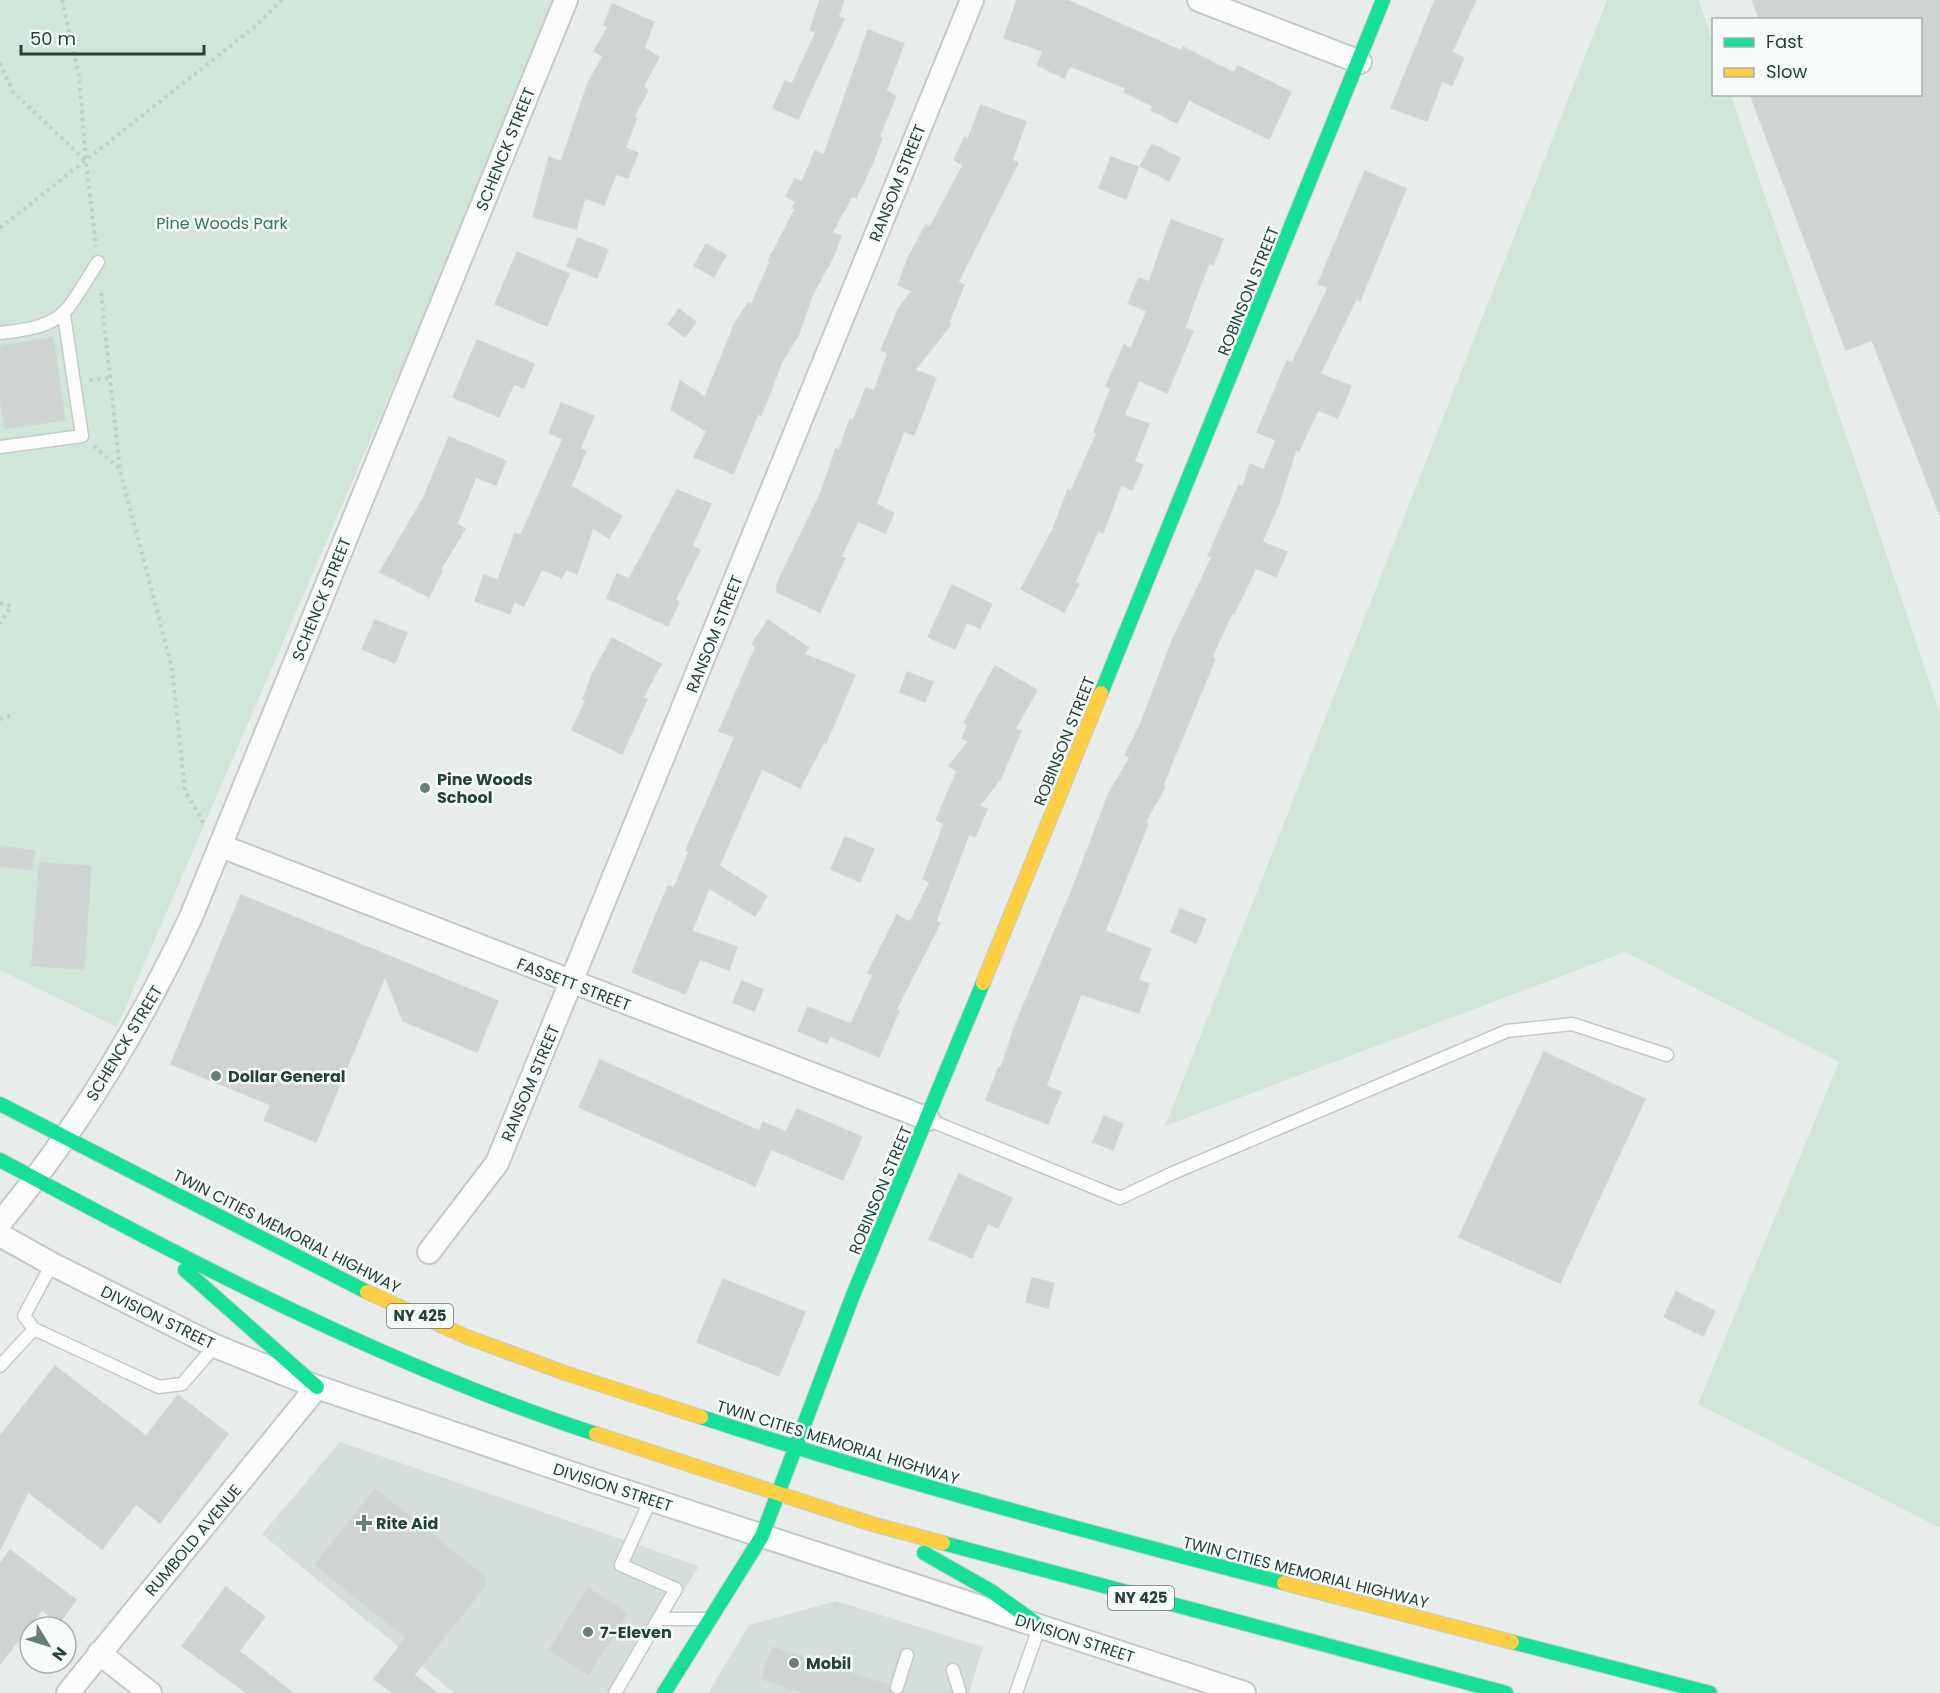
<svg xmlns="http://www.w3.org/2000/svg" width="1940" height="1693" font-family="Poppins,sans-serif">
  <rect width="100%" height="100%" fill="#e8edeb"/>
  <g fill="#d6dedb">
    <polygon points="340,1442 699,1566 620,1693 454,1693 262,1534"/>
    <polygon points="836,1601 983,1647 969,1693 708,1693 749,1625"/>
  </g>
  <g fill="#d1e6d8">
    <polygon points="0,0 560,0 117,1027 0,970"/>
    <polygon points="1607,0 1699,0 1713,42 1714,94 1731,95 1940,713 1940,1528 1698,1404 1839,1062 1625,952 1165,1126"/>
  </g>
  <g fill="#cfd4d2" stroke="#d1d6d4" stroke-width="1.5">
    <polygon points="820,0 844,0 838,17 844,19 798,119 773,108 785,81 792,84 816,32 810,30"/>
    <polygon points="1017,0 1067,0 1181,51 1183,47 1234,73 1238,66 1291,92 1269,139 1189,100 1177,123 1151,110 1153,106 1124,92 1126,88 1070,66 1064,78 1037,65 1043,51 1004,38"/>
    <polygon points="1435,0 1476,0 1452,52 1464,58 1452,85 1442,81 1427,121 1391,108"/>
    <polygon points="1752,0 1940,0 1940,515 1872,340 1846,350 1750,94 1920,94 1920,20 1760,20"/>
    <polygon points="612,4 654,22 644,48 659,57 643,87 648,90 634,117 637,118 625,148 638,153 628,178 616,174 604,205 585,198 576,229 533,217 549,157 561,162 588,83 603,56 594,51 608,27 604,25"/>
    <polygon points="868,30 904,44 886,91 896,96 879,137 882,138 873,162 856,198 852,196 832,233 841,236 833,257 812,296 798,336 781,363 771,391 761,415 758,414 733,474 694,457 707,431 671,410 680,381 705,397 735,323 748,303 751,305 770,262 768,261 795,209 792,208 795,202 786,196 795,179 802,182 815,151 824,155"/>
    <polygon points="981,105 1026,122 1012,160 1018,163 958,282 964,285 949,322 951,324 915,370 936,378 914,435 904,431 876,504 894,513 885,533 858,521 841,557 845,558 820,612 777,592 777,584 821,492 836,449 839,450 850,419 853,421 866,388 874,391 888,353 881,350 899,308 912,291 898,285 908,258 926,225 930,227 963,165 954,160 965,137 968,139"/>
    <polygon points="1152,144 1180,158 1169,181 1140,166"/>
    <polygon points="1111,157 1138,167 1126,199 1099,188"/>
    <polygon points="1365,171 1406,189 1360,301 1356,299 1320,374 1351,386 1338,418 1318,410 1299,451 1296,449 1279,503 1262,542 1287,552 1276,577 1256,568 1234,614 1232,613 1212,657 1215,659 1163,785 1165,787 1145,823 1148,824 1105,931 1151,949 1138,980 1149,984 1139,1013 1081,994 1046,1086 1061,1092 1048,1124 986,1100 999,1067 1001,1068 1016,1023 1072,890 1109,793 1130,757 1125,755 1141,723 1172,641 1212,557 1208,556 1239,485 1243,487 1250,464 1264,470 1276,440 1257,432 1287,361 1292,363 1328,288 1318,284"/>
    <polygon points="1171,220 1223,239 1213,265 1209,263 1194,302 1185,328 1193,331 1167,393 1139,380 1124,415 1149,424 1134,462 1143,465 1132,490 1121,485 1103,533 1098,531 1075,582 1079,584 1064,612 1021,589 1053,529 1068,490 1071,491 1097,433 1094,432 1111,388 1106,386 1124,345 1131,348 1147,311 1128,303 1139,278 1149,282"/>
    <polygon points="578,238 608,250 597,278 567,266"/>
    <polygon points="706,244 726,255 714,277 694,266"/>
    <polygon points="517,252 569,274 547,326 495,304"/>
    <polygon points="679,309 696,322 685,337 668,324"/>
    <polygon points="53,337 65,420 5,429 0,398 0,346"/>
    <polygon points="477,340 534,364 524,388 514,384 499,417 453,397"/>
    <polygon points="561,403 594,416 580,449 586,451 571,486 622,516 609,538 593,528 577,574 566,569 562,578 542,569 524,606 514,602 510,614 475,601 484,575 498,580 515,533 521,535 563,439 549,433"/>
    <polygon points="449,437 506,461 496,485 476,477 457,524 465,529 440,570 442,571 429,597 380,572 423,499"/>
    <polygon points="677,490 711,504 692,546 700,550 675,600 679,602 668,626 607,598 617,574 629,579"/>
    <polygon points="952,585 992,604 980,628 967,622 955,649 928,637"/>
    <polygon points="375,620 407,633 395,663 362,649"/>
    <polygon points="768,620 809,648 804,654 855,675 826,743 824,742 800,788 762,769 719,866 767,896 755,916 709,888 692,931 737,947 729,970 700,959 685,994 632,972 668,886 674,888 689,852 686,850 735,737 719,731 756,646 752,644"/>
    <polygon points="612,638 661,664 643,698 647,699 622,754 572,730 586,700 583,699 592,675"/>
    <polygon points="995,666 1037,690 1015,729 1021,731 1001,778 979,806 987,809 975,837 969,834 936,921 940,923 896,1010 899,1011 879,1057 830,1036 827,1043 798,1031 808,1007 851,1024 873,975 868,973 897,915 910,922 930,882 923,879 944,824 936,820 957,771 949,766 969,741 962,738 968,725 964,723"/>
    <polygon points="907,672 933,682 925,702 900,692"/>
    <polygon points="845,837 874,849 860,882 831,869"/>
    <polygon points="0,846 35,851 32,870 0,866"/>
    <polygon points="39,863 91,866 84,969 32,966"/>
    <polygon points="241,895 498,1001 477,1052 403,1021 385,976 316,1142 264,1120 271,1105 171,1064"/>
    <polygon points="1180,909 1206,919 1196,943 1171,932"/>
    <polygon points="742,981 763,990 754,1011 733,1002"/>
    <polygon points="1544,1052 1645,1099 1560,1283 1459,1237"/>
    <polygon points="600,1060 759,1131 763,1122 786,1132 797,1109 862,1137 843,1180 771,1149 755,1186 579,1107"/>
    <polygon points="1104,1116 1123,1124 1113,1150 1093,1142"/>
    <polygon points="959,1174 1012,1198 998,1228 988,1223 972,1258 929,1239"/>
    <polygon points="1032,1278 1054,1283 1048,1308 1026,1302"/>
    <polygon points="723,1279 805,1312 779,1376 697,1342"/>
    <polygon points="1676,1292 1715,1311 1703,1336 1664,1317"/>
    <polygon points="55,1366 146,1436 178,1395 228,1434 160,1523 136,1504 102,1549 28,1492 0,1550 0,1436"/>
    <polygon points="375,1489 485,1577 486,1585 414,1675 437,1693 393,1693 374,1679 406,1638 315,1565"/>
    <polygon points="10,1550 76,1600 59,1623 42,1610 0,1664 0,1564"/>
    <polygon points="226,1587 265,1617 239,1651 293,1693 247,1693 182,1646"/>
    <polygon points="588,1588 627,1613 588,1675 549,1650"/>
    <polygon points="772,1647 889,1685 891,1693 803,1693 761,1679"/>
  </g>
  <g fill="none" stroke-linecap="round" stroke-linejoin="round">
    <defs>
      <g id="lane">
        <path d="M 0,333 C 66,326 64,315 98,262"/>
        <polyline points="0,447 82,436 64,315"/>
        <polyline points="929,1120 1120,1198 1173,1173 1507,1031 1572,1024 1667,1055"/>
        <polyline points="52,1264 24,1316 34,1329 159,1387 182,1384 215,1346"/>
        <polyline points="0,1366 34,1329"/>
        <polyline points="659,1619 706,1619"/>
        <polyline points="953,1670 960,1693"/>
        <polyline points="897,1687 907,1655"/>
        <polyline points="615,1693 676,1589 621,1565 651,1499"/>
        <polyline points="1016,1693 1039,1628"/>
      </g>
      <g id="street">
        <polyline points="1199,0 1360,62"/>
        <polyline points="221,846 928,1119"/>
        <path d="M 0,1223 C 77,1130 140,1026 191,917 L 566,0"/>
        <polyline points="0,1235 52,1264 215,1346 317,1387 591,1480 1244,1693"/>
        <polyline points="429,1252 497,1163 972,0"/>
        <polyline points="99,1653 150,1693"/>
        <polyline points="68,1693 317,1387"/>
      </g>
      <g id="fast">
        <polyline points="1101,693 1383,0"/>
        <polyline points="0,1104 367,1292"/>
        <path d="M 0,1160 C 193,1263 387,1366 596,1434"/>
        <polyline points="185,1270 317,1387"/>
        <path d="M 701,1417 C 893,1480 1088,1532 1284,1583"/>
        <polyline points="943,1543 1506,1693"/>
        <polyline points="924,1553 991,1591 1040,1626"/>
        <polyline points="1512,1642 1710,1693"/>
        <polyline points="664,1693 762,1536 853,1295 983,983"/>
      </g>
      <g id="slow">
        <polyline points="983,983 1101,693"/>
        <polyline points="367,1292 467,1337 565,1373 701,1417"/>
        <polyline points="596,1434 872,1524 943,1543"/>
        <polyline points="1284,1583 1512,1642"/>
      </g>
    </defs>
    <use href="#lane" stroke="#c5cac8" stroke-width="15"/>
    <use href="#street" stroke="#c5cac8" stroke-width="26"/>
    <use href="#fast" stroke="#c3cbc8" stroke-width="16"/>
    <use href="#slow" stroke="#c3cbc8" stroke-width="16"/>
    <g stroke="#c3ccca" stroke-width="4" stroke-dasharray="3 4.5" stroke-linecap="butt">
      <polyline points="62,0 79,76 86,160"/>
      <polyline points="0,63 13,92 86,161 96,247"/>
      <polyline points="0,228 253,28 282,0"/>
      <polyline points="101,293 120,470 172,668 185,791 204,824"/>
      <polyline points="90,380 110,378"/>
      <polyline points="94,446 120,469"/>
      <polyline points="0,603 11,606 0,624"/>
      <polyline points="0,719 15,714"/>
    </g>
    <use href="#lane" stroke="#fcfcfc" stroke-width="12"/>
    <use href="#street" stroke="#fcfcfc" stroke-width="22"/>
    <use href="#fast" stroke="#16e098" stroke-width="14"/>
    <use href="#slow" stroke="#ffcf43" stroke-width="14"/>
  </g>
  <g fill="#697e78" stroke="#f7fbf9" stroke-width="2">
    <circle cx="425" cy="788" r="6"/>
    <circle cx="216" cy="1076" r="6"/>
    <path d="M361 1514h6v6h6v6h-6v6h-6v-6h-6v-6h6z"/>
    <circle cx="588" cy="1632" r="6"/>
    <circle cx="794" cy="1663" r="6"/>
  </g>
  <g text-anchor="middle" stroke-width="5" stroke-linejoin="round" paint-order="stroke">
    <g fill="#f7fbf9" stroke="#637a73" stroke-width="1.5">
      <rect x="387" y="1304" width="66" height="24" rx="4.5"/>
      <rect x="1108" y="1586" width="66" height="24" rx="4.5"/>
    </g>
    <g font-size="15" font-weight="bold" fill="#24423a">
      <text x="420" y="1321">NY 425</text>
      <text x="1141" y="1603">NY 425</text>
    </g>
    <g font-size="16" fill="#24423a" stroke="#f7fbf9">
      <text transform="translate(505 149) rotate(-68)" y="6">SCHENCK STREET</text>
      <text transform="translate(897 183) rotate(-68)" y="6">RANSOM STREET</text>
      <text transform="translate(1248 291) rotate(-68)" y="6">ROBINSON STREET</text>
      <text transform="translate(321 599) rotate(-68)" y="6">SCHENCK STREET</text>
      <text transform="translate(714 634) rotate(-68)" y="6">RANSOM STREET</text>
      <text transform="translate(1064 741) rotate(-68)" y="6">ROBINSON STREET</text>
      <text transform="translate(574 984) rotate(21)" y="6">FASSETT STREET</text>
      <text transform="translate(124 1043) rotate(-59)" y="6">SCHENCK STREET</text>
      <text transform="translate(530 1083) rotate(-67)" y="6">RANSOM STREET</text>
      <text transform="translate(880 1190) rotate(-67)" y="6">ROBINSON STREET</text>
      <text transform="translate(287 1231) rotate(27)" y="6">TWIN CITIES MEMORIAL HIGHWAY</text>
      <text transform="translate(158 1317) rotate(26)" y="6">DIVISION STREET</text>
      <text transform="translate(838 1442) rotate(17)" y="6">TWIN CITIES MEMORIAL HIGHWAY</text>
      <text transform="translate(613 1487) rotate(18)" y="6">DIVISION STREET</text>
      <text transform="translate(193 1540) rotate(-50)" y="6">RUMBOLD AVENUE</text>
      <text transform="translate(1306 1572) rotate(14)" y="6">TWIN CITIES MEMORIAL HIGHWAY</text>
      <text transform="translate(1075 1638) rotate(18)" y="6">DIVISION STREET</text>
    </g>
    <g font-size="16" fill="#2d7a4b" stroke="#f7fbf9">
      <text x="222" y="229">Pine Woods Park</text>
    </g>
    <g font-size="16" font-weight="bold" fill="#24423a" stroke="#f7fbf9" text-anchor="start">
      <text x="437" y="785">Pine Woods<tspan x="437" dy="18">School</tspan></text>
      <text x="228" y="1082">Dollar General</text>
      <text x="376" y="1529">Rite Aid</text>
      <text x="600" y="1638">7-Eleven</text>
      <text x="806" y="1669">Mobil</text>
    </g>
  </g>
  <rect x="1712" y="18" width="210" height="78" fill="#f7fbf9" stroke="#a3b1ad" stroke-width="1.5"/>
  <rect x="1724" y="38" width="30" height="9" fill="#16e098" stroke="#a3b1ad" stroke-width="1.5"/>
  <text x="1766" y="48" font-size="18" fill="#24423a">Fast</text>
  <rect x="1724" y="68" width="30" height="9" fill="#ffcf43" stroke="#a3b1ad" stroke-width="1.5"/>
  <text x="1766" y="78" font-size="18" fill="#24423a">Slow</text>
  <g transform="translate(48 1645) rotate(128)"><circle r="28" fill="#f7fbf9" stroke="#a3b1ad" stroke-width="1.5"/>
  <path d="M0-4.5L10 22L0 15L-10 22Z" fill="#697e78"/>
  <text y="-9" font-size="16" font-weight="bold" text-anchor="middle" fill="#24423a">N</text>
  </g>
  <path d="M21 45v9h183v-9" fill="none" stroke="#24423a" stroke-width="3"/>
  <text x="30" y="45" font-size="18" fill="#24423a" stroke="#f7fbf9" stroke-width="4.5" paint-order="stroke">50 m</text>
</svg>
